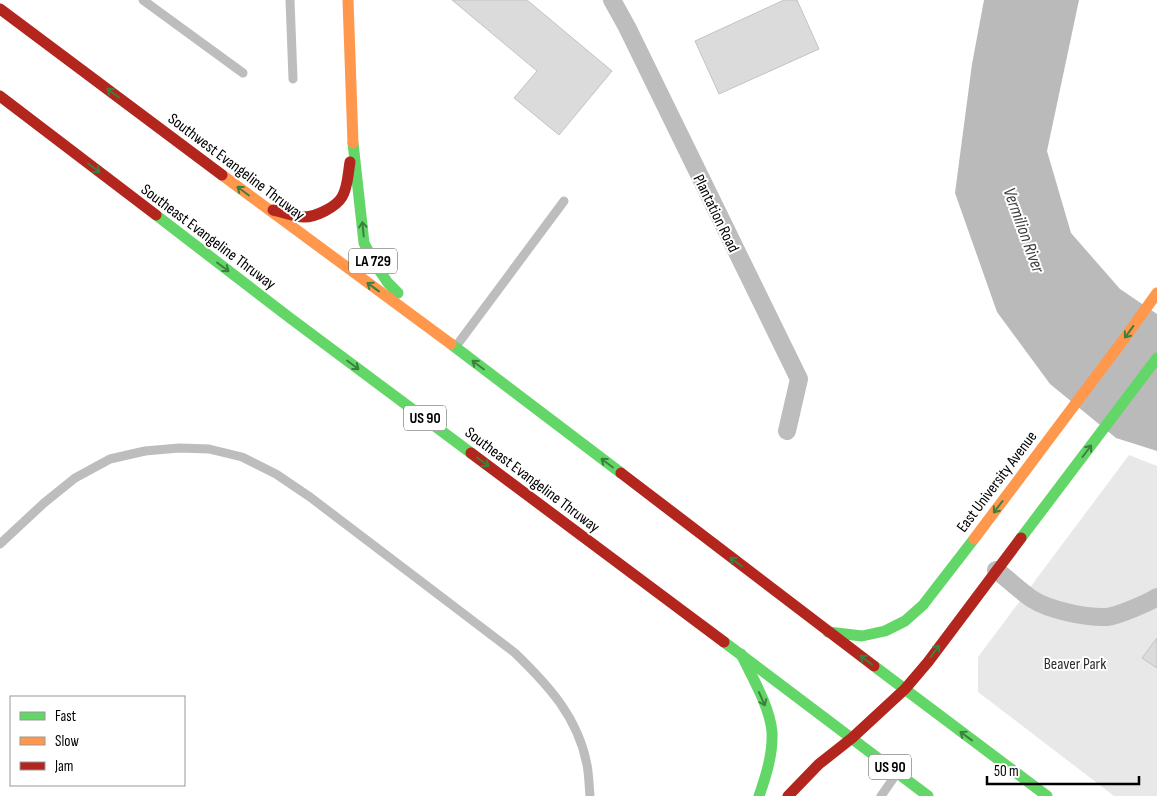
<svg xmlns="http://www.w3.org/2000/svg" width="1157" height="796" font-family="'Sofia Sans Condensed',sans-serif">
  <rect width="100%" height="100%" fill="#fff"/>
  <polygon fill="#e8e8e8" points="1129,455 1157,466 1157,796 1114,796 978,692 978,657"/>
  <polygon fill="#bababa" points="984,0 1079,0 1047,151 1071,233 1120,289 1157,314 1157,451 1116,438 1050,384 997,312 955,193 972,64"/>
  <g fill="#dbdbdb" stroke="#c3c3c3">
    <polygon points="452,0 527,0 612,71 559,135 514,98 537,71"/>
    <polygon points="784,0 797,0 819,49 719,94 695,41"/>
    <polygon points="1157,638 1157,668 1142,658"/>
  </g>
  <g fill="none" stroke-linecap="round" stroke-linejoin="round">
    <g stroke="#bdbdbd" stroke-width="9">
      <polyline points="143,0 243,73"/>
      <polyline points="290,0 293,79"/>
      <polyline points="457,345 564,201"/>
      <path d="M 0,544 L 44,503 L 75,478 L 110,459 L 145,451 L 179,448 L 209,449 L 242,457 L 276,474 L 310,497 L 515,653 C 548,685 578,717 587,765 C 589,775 589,786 590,796"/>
      <polyline points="881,796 895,776"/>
    </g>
    <g stroke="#bdbdbd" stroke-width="18">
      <polyline points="612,0 627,27 799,379 787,431"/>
      <path d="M 996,570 C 1008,579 1020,591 1032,599 C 1049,610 1086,618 1107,617 C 1117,616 1148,603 1157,597"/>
    </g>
    <g stroke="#63d668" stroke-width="11">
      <polyline points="353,143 364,243 375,264 388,283 398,293"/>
      <polyline points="156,215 290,318 471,453"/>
      <polyline points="451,344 621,473"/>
      <polyline points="1021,538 1157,358"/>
      <polyline points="828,632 862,636 885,631 905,621 923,605 974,539"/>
      <polyline points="724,642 928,796"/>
      <path d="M 741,654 C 752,677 770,707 772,732 C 773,754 766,776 759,796"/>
      <polyline points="874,666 1047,796"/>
    </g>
    <g stroke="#ff974d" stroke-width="11">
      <polyline points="348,0 353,143"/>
      <polyline points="222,175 451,344"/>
      <polyline points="974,539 1124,339 1157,293"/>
    </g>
    <g stroke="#b3261e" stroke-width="11">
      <polyline points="0,9 222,175"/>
      <polyline points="0,96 156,215"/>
      <path d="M 273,210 C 283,212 294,217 304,217 C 316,217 336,207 342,197 C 348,187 348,173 350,162"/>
      <polyline points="471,453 724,642"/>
      <polyline points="621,473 874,666"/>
      <polyline points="788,796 819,764 852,738 905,689 928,662 1021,538"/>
    </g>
  </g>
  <defs><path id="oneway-shaft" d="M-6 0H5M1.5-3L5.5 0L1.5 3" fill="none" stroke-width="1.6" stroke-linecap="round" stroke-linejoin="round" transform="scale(1.25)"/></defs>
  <g stroke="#3b803e">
    <use href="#oneway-shaft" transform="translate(113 93) rotate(-143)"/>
    <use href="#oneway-shaft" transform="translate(94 168) rotate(37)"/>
    <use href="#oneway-shaft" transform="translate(243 191) rotate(-143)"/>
    <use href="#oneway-shaft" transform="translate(363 229) rotate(-96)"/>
    <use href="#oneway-shaft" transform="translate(223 267) rotate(37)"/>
    <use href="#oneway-shaft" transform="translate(373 287) rotate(-144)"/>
    <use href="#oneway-shaft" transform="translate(1129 332) rotate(126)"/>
    <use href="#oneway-shaft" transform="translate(353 365) rotate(37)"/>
    <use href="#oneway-shaft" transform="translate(478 365) rotate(-143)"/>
    <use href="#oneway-shaft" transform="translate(1087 451) rotate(-53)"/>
    <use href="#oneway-shaft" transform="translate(483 462) rotate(37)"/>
    <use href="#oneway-shaft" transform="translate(607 463) rotate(-143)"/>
    <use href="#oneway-shaft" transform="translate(998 507) rotate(127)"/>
    <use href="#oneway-shaft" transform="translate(736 562) rotate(-143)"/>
    <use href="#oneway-shaft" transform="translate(935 651) rotate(-54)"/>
    <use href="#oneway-shaft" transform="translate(866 660) rotate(-143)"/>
    <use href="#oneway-shaft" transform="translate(762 699) rotate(66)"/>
    <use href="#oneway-shaft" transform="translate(966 736) rotate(-144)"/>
  </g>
  <g text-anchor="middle" stroke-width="4" stroke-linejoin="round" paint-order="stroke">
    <g fill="#fff" stroke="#4c4c4c" stroke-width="1">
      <rect x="349" y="248.5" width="48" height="25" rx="4"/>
      <rect x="404" y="405.5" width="42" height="25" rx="4"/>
      <rect x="869" y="754.5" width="42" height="25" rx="4"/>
    </g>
    <g font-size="15" font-weight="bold" fill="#000">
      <text x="373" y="266">LA 729</text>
      <text x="425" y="423">US 90</text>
      <text x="890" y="772">US 90</text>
    </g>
    <g font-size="16" fill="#000" stroke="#fff">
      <text transform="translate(237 166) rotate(37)" y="6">Southwest Evangeline Thruway</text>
      <text transform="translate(717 213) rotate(64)" y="6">Plantation Road</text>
      <text transform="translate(209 236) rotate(37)" y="6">Southeast Evangeline Thruway</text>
      <text transform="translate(533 479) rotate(37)" y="6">Southeast Evangeline Thruway</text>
      <text transform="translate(996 481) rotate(-53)" y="6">East University Avenue</text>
    </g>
    <g font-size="16" fill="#2c2c2c" stroke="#fff">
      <text x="1075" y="669">Beaver Park</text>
    </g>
    <g font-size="18" font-style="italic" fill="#3d3d3d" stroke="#fff">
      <text transform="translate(1024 230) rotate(70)" y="6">Vermilion River</text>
    </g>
  </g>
  <rect x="10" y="696" width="175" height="90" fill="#ffffff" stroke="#999999"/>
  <rect x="20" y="712" width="25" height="8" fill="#63d668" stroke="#999999"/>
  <text x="55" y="721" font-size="15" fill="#000000">Fast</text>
  <rect x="20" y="737" width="25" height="8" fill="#ff974d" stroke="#999999"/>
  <text x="55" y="746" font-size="15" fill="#000000">Slow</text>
  <rect x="20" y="762" width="25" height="8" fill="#b3261e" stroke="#999999"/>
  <text x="55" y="771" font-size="15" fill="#000000">Jam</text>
  <path d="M987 776v8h152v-8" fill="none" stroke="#000000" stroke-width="2.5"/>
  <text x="994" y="776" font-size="15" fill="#000000" stroke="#ffffff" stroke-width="4" paint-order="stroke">50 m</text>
</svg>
